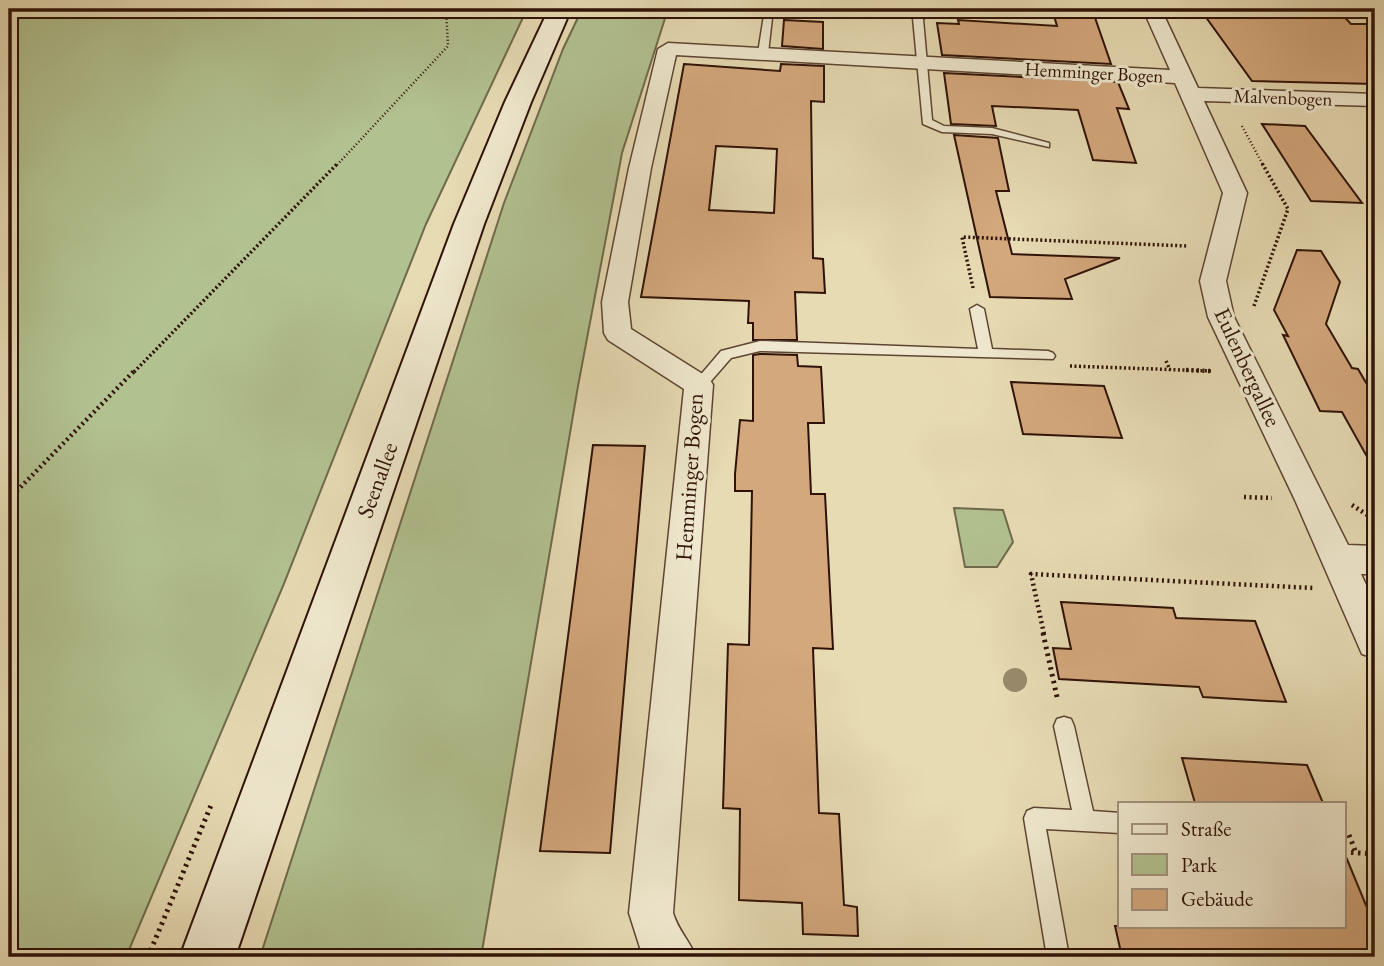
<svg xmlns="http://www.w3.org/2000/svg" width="1384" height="966" font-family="'EB Garamond',serif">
  <rect width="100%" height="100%" fill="#e7dbb4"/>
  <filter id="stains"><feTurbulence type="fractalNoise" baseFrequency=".00286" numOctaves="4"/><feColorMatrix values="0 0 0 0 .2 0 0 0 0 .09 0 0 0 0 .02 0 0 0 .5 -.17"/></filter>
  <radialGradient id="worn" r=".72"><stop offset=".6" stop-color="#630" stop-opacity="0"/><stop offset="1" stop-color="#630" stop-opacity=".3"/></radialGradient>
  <g fill="#b2c190" stroke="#706a4c" stroke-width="2">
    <polygon points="9,9 527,9 426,224 283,586 126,957 9,957"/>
    <polygon points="582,9 668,9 622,153 578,386 481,957 260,957 504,203 563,49"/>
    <polygon points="954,508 1003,510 1013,542 997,567 965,567"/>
  </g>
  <g fill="#d4a87d" stroke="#2f1207" stroke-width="2" fill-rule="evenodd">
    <polygon points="1052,9 1092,9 1111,64 942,55 937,23 959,24 958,20 1057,26"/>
    <polygon points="1200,9 1337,9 1351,24 1375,24 1375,84 1252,81"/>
    <polygon points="784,20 823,22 823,49 782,46"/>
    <path d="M 684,64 L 780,71 L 781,64 L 824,66 L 824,102 L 811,101 L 813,258 L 823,259 L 825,293 L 795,292 L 797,340 L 753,340 L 753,323 L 748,323 L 749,301 L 641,297 ZM 716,146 L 777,149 L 774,213 L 709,210 Z"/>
    <polygon points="944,73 1118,82 1129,109 1117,108 1136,163 1093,160 1078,110 992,106 996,126 951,124"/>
    <polygon points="1262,124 1305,126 1362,203 1311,201"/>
    <polygon points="954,135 998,138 1009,191 996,191 1012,254 1120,258 1065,279 1072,299 990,297"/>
    <polygon points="1297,250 1321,251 1340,282 1326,324 1352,368 1358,369 1375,398 1375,471 1342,412 1320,411 1283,335 1288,336 1274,310"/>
    <polygon points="760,354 797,355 798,366 821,367 824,423 808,423 811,494 825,494 833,649 813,648 819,813 839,814 844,905 857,907 858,936 803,934 802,903 739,900 740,809 723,808 728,644 749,645 752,491 735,491 735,474 740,420 753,421 753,355"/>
    <polygon points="1011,382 1104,386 1122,438 1023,434"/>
    <polygon points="593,445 645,446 610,853 540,851"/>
    <polygon points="1061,602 1173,608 1176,618 1255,621 1286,702 1203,697 1199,687 1059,679 1053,648 1071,649"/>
    <polygon points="1182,758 1307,765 1323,803 1195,803"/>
    <polygon points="1344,852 1375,927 1375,957 1122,957 1115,926 1344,926"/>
  </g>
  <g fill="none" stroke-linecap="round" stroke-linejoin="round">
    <defs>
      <g id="service">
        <polygon points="765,9 773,9 768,53 763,56 758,53"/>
        <polygon points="928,9 1014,9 1010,12 970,16 932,14 923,19 932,120 944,126 992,128 1049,143 1049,147 992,134 942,132 923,124 913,18"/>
        <polygon points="977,305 984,309 992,349 1048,351 1053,353 1055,356 1053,359 760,351 731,358 704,389 699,390 692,385 721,351 760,341 978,349 970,309"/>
        <polygon points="1064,717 1071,719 1074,726 1093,811 1120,813 1120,833 1046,829 1069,957 1047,957 1024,818 1027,811 1034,808 1072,810 1054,726 1057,719"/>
      </g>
      <path id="minor" d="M 1143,9 L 1161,9 L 1198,88 L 1375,94 L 1375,106 L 1204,101 L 1247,193 L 1226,281 L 1234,317 L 1348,545 L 1375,546 L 1375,574 L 1361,574 L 1375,604 L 1375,658 L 1362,654 L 1295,500 L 1208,317 L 1200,281 L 1223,193 L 1175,83 L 676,55 L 651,168 L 628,302 L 631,329 L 709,378 L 713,385 L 673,913 C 678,930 689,940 696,957 L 643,957 L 629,913 L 684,389 L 608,340 L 604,333 L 602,302 L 629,168 L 658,49 L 668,43 L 1170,70 Z"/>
      <polygon id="secondary" points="549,9 571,9 531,102 484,224 235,957 180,957 454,224 505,102"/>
    </defs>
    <use href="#service" stroke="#5d4432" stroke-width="3"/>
    <use href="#minor" stroke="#5d4432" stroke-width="3"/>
    <use href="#secondary" stroke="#2f1207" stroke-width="4"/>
    <g stroke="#2f1207" stroke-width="2.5" stroke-dasharray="1 2.5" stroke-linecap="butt">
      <polyline points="484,9 525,12"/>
      <polyline points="1242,126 1263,165"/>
      <polyline points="337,165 448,46 446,9"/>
    </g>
    <g stroke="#2f1207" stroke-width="3.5" stroke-dasharray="2 2.5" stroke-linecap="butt">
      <polyline points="973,288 962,237 1188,246"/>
      <polyline points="1254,306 1288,209 1262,163"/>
      <polyline points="1166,361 1170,370"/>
      <polyline points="1070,366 1211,371"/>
      <polyline points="134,372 338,163"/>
    </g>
    <g stroke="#2f1207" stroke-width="4.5" stroke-dasharray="2 3.5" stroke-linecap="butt">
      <polyline points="1186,370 1211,371"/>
      <polyline points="1244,497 1272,498"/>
      <polyline points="9,499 135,370"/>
      <polyline points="1352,505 1375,520"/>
      <polyline points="1044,634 1031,574 1313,588"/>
    </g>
    <g stroke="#2f1207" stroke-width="5" stroke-dasharray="2.5 4.5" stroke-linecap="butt">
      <polyline points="1043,633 1057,697"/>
      <polyline points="1349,835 1356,853"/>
      <polyline points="1344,852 1375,854"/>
      <polyline points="148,957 212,803"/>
    </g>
    <use href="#service" fill="#efe8ce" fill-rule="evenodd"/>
    <use href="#minor" fill="#efe8ce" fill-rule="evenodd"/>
    <use href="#secondary" fill="#efe8ce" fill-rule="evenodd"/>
  </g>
  <circle fill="#978a6b" cx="1015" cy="680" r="12"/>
  <g text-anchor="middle" stroke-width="6" stroke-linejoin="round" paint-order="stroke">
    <g font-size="19" fill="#2f1207" stroke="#efe8ce">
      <text transform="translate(1094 72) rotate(3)" y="7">Hemminger Bogen</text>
      <text transform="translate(1283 97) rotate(2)" y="7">Malvenbogen</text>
    </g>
    <g font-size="23" fill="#2f1207" stroke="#efe8ce">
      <text transform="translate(1248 367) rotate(65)" y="8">Eulenbergallee</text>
      <text transform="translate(689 477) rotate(-86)" y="8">Hemminger Bogen</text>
      <text transform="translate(377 480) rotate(-70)" y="8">Seenallee</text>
    </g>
  </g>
  <rect width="1384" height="966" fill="none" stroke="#e7dbb4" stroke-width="35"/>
  <rect x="10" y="10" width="1363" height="945" fill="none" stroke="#2f1207" stroke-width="3.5"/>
  <rect x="18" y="18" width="1349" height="931" fill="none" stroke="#2f1207" stroke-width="2"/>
  <rect x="1118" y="802" width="228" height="126" fill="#efe8ce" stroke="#a2927e" stroke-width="2"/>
  <rect x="1132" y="824" width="35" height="10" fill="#efe8ce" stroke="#a2927e" stroke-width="2"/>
  <text x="1181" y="836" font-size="21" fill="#2f1207">Straße</text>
  <rect x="1132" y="854" width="35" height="21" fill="#b2c190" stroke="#a2927e" stroke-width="2"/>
  <text x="1181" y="872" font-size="21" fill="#2f1207">Park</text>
  <rect x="1132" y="889" width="35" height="21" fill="#d4a87d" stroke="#a2927e" stroke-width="2"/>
  <text x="1181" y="906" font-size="21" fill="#2f1207">Gebäude</text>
  <rect width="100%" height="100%" filter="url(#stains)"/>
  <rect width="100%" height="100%" fill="url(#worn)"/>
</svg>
